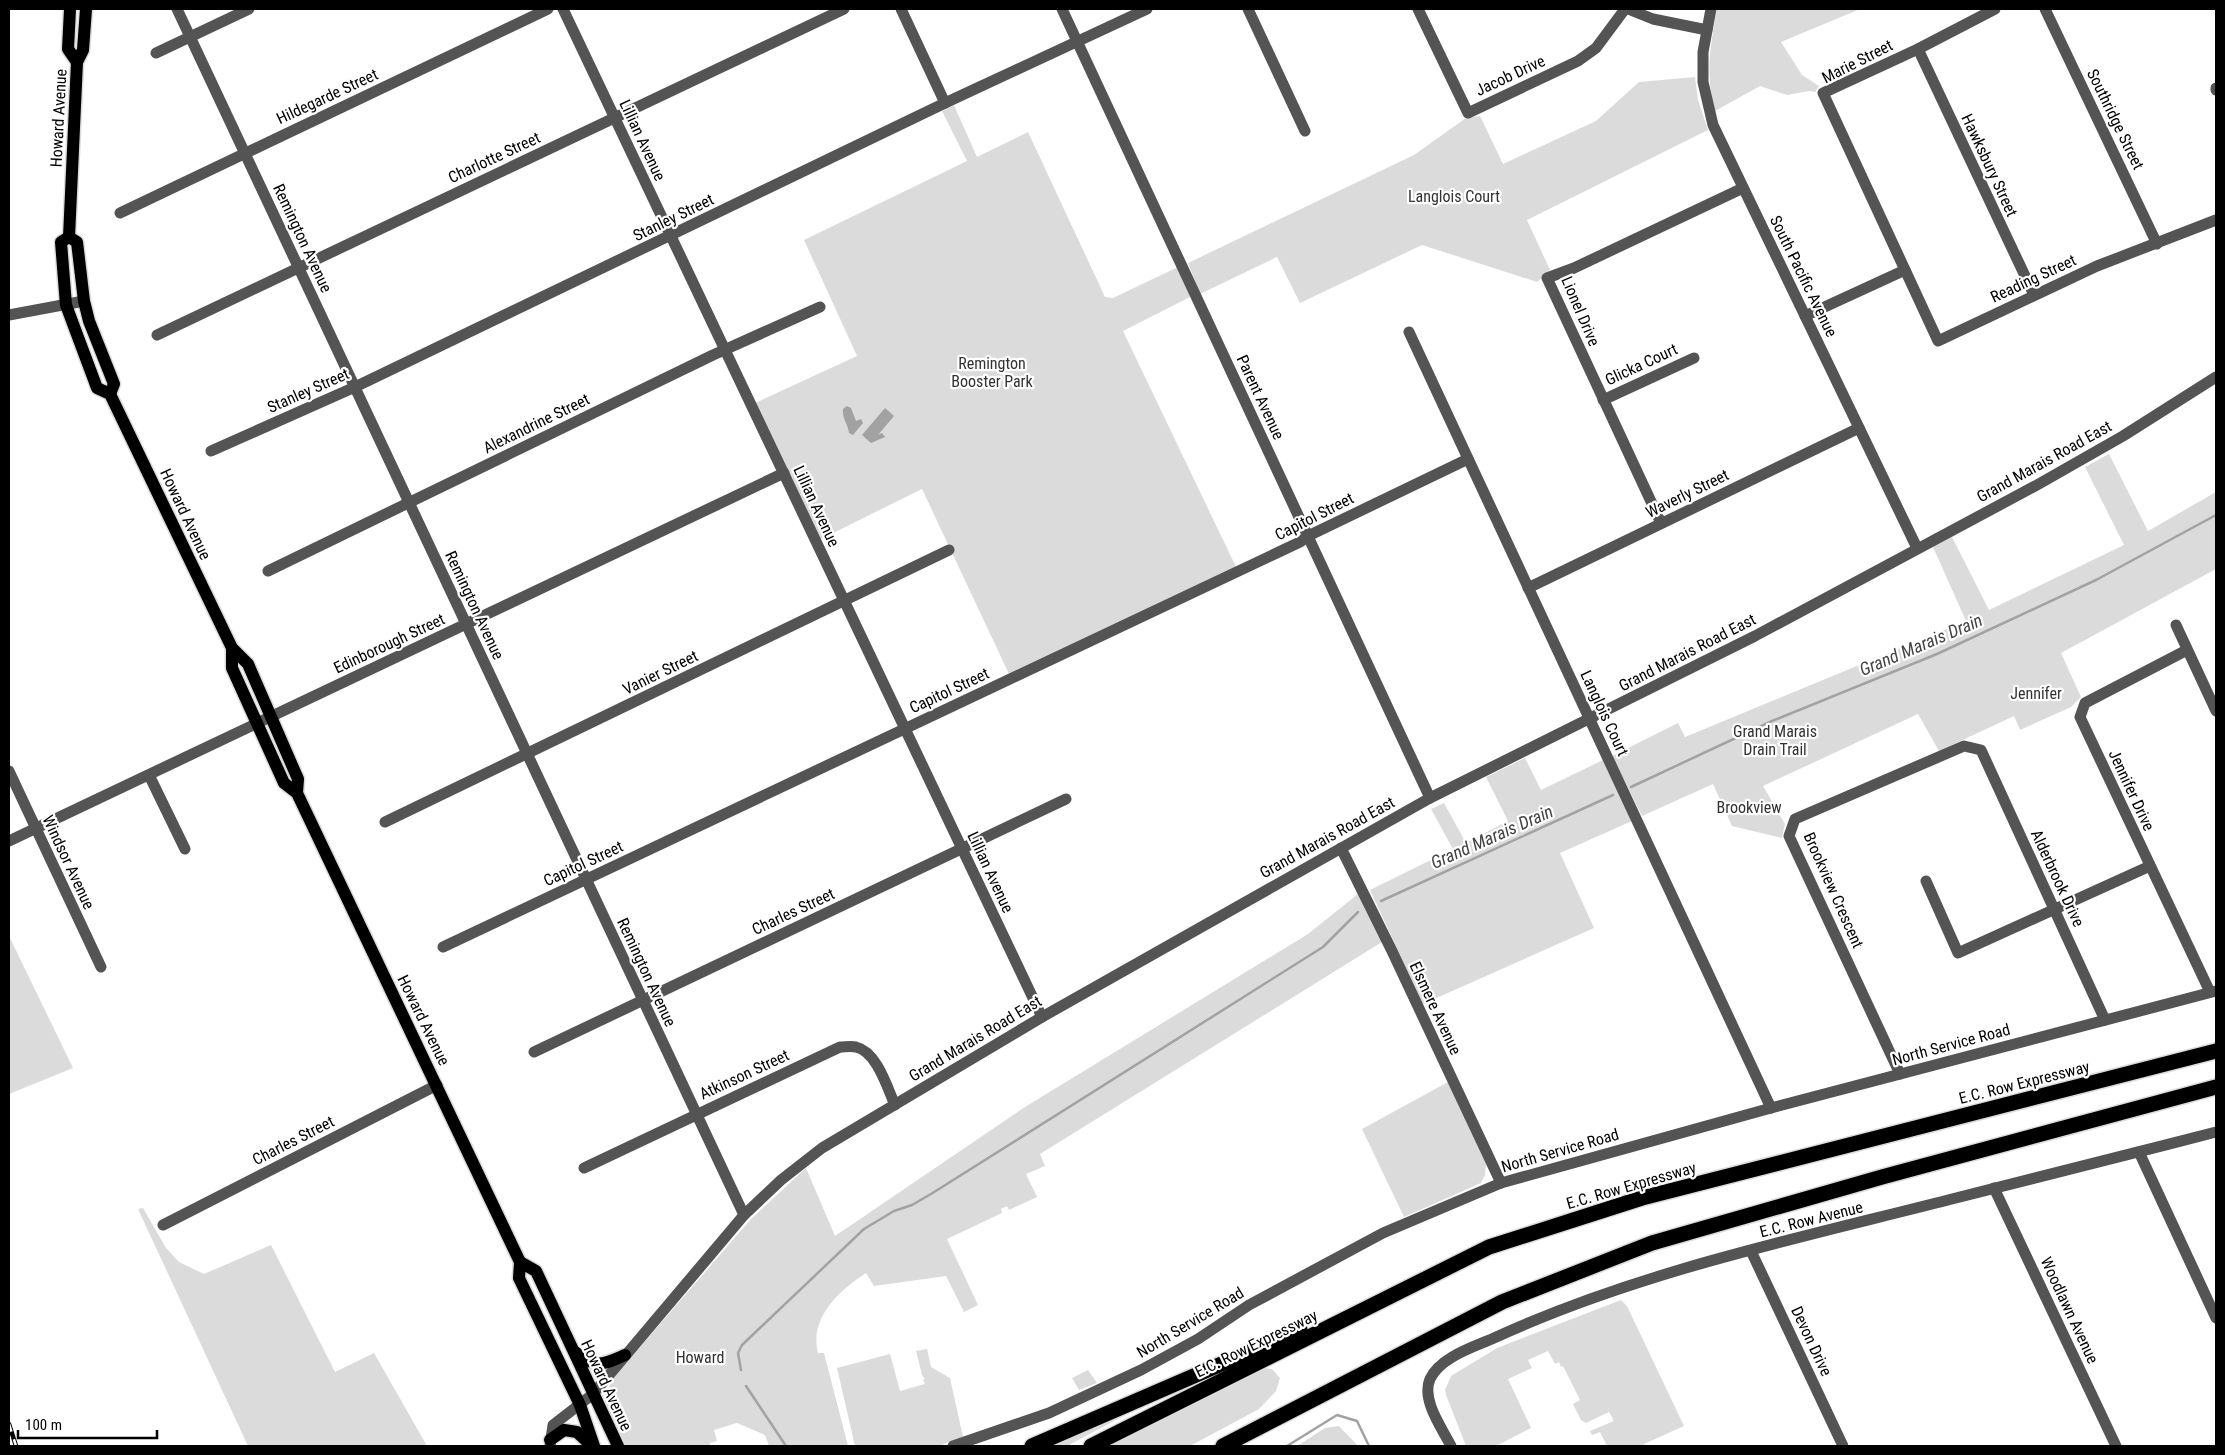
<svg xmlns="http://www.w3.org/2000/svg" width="2225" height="1455" font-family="'Roboto Condensed',sans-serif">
  <rect width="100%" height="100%" fill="#fff"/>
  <g fill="#dbdbdb">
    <path d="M 1717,9 L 1860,9 L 1781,42 L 1802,75 L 1819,86 L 1815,92 L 1809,91 L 1787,95 L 1760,86 L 1715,111 C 1705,73 1710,47 1717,9 Z"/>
    <polygon points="1695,77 1698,100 1708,130 1527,220 1550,270 1537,282 1422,245 1300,303 1277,257 1200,294 1188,263 1414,155 1466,118 1480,116 1503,164 1596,121 1639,82"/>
    <polygon points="954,105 977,157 1028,132 1105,297 1113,298 1178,267 1190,297 1123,331 1236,567 1009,674 922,489 821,539 753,404 857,356 804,240 967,161 942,111"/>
    <polygon points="2109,454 2148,531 2216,492 2216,569 2061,653 2081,697 2071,707 2020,730 2014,716 1939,751 1918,714 1763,786 1785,824 1782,838 1732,826 1713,784 1642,816 1612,756 1678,723 1685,737 1966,621 1933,547 1952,537 1989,610 2124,545 2085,467"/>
    <polygon points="1525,758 1541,790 1603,760 1632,821 1560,853 1594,928 1423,1004 1370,890 1453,849 1431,809 1444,803 1466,843 1508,821 1486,777"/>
    <path d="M 1358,894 L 1382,942 L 1040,1154 L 1045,1166 L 1026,1174 L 1037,1197 L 1009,1210 L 1007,1206 L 1001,1209 L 1002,1213 L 947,1239 L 978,1305 L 964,1312 L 946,1276 L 874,1286 L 866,1273 C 840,1290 809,1317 818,1353 L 824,1353 L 848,1446 L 769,1446 L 765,1435 L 737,1423 L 714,1430 L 717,1441 L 710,1443 L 710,1446 L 626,1446 L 605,1401 L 605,1395 L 614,1377 L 751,1219 L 806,1168 L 835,1236 L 1025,1107 L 1308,934 Z"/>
    <polygon points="9,936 73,1068 9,1094"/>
    <polygon points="1448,1082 1486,1164 1485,1175 1481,1183 1404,1217 1362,1129"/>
    <polygon points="143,1208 166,1248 179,1262 204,1274 271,1245 335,1372 374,1353 427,1446 248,1446 138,1209"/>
    <polygon points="1621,1300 1627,1306 1684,1426 1644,1444 1645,1446 1607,1446 1600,1432 1592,1435 1590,1431 1614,1421 1609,1412 1586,1423 1581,1420 1573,1404 1580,1400 1563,1366 1561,1367 1559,1362 1555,1364 1548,1351 1528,1360 1532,1368 1508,1379 1531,1428 1496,1446 1466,1446 1446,1395 1445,1390 1451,1376 1497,1348"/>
    <polygon points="927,1349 931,1367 950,1378 963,1437 939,1446 855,1446 837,1368 890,1354 900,1391 925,1384 923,1380 925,1379 922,1375 916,1351"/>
    <polygon points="1262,1368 1272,1369 1280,1378 1276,1391 1259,1409 1190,1446 1103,1446"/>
    <polygon points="1088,1370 1097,1383 1079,1390 1072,1378"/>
    <polygon points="1144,1405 1067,1446 1043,1446"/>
    <polygon points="1339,1426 1358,1446 1297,1446 1325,1428"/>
  </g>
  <g fill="#a2a2a2">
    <path d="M 847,406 L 851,408 L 856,421 L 861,419 L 863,423 L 853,435 L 849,433 C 848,424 842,419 843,409 Z"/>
    <polygon points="885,408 894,416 878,435 882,433 885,437 871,443 862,435"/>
  </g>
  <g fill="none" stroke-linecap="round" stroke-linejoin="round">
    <g stroke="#a2a2a2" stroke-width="2.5">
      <polyline points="1631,787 1772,721 1937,654 2096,580 2216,515"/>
      <polyline points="1381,901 1613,795"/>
      <polyline points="741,1370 738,1353 742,1345 864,1229 894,1211 912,1205 931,1194 1323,947 1358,912"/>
      <polyline points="746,1386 786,1446"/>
      <polyline points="1287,1446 1337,1415 1357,1421 1369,1446"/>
    </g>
    <defs>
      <g id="major">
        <polyline points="70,9 68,49 77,62"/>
        <polyline points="69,237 61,242 66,305 97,388 110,394 232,648 248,664 298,779 297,793"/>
        <polyline points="69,237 77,62 83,50 86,9"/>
        <polyline points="69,237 77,242 84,301 89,321 114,384 110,394"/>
        <polyline points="232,648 232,668 284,783 297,793 520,1262 519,1278 580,1405 594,1446"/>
        <polyline points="520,1262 536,1271 618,1446"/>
        <path d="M 575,1352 C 596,1369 602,1365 625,1355"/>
        <polyline points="550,1440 564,1430 577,1432 592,1446"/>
      </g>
      <g id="highway">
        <polyline points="1032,1446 1300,1330"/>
        <polyline points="1091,1446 1489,1247 1642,1198 2216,1051"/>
        <polyline points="1223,1446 1502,1302 1652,1243 1882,1177 2216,1087"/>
      </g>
    </defs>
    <use href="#major" stroke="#dbdbdb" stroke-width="15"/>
    <use href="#highway" stroke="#dbdbdb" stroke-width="18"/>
    <g stroke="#545454" stroke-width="11">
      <polyline points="177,9 744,1215"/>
      <polyline points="563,9 1042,1017"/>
      <polyline points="901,9 945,103"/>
      <polyline points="1062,9 1430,798"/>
      <polyline points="1248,9 1305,131"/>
      <polyline points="1418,9 1468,113 1578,61 1596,48 1625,9"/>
      <polyline points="1628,9 1653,19 1707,30"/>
      <polyline points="1711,9 1703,52 1703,82 1713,125 1917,548"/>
      <polyline points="1995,9 1918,49 1823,93 1938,341 2097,266 2216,220"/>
      <polyline points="2045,9 2157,244"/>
      <polyline points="1918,49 2034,295"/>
      <polyline points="156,53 249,9"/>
      <polyline points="2216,88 2216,90"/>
      <polyline points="120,213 548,9"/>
      <polyline points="9,315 84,301"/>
      <polyline points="1805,316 1905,270"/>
      <polyline points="1409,332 1771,1108"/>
      <polyline points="157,335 844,9"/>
      <polyline points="1603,400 1694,358"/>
      <polyline points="211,451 355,387 945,103 1147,9"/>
      <polyline points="1661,523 1547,278 1574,268 1743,188"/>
      <polyline points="268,571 713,355 820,307"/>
      <polyline points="1528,588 1859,428"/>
      <polyline points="2176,625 2216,711"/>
      <polyline points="2187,650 2085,703 2080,717 2210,992"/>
      <polyline points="9,771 101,967"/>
      <polyline points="149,775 185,849"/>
      <polyline points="385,822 949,550"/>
      <polyline points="9,841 784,473"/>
      <polyline points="1341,848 1392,951 1501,1183"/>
      <polyline points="1926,881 1958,953 2150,866"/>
      <polyline points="443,947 1300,542 1308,536 1468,459"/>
      <polyline points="534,1052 1066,799"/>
      <polyline points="1900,1074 1789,836 1795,819 1964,746 1981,750 2105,1020"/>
      <polyline points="2139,1152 2216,1318"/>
      <path d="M 584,1168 L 840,1047 C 845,1047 851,1046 856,1047 C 877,1052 887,1087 895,1105"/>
      <polyline points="1994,1188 2116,1446"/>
      <polyline points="163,1225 437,1085"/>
      <polyline points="1751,1251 1843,1446"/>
      <polyline points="550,1446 553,1425 593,1394 744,1215 781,1180 822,1148 1042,1017 1430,798 1755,636 2037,485 2123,436 2216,377"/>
      <polyline points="953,1446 1049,1413 1141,1370 1198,1339 1249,1305 1383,1233 1501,1183 1771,1108 2216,991"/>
      <path d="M 1451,1446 C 1442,1428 1421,1400 1430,1379 C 1440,1357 1474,1347 1494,1338 C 1638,1272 1795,1239 1948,1200 C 2038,1177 2127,1155 2216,1132"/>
    </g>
    <use href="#major" stroke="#000" stroke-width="12"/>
    <use href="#highway" stroke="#000" stroke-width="15"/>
    <defs>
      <polyline id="rail" points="9,1424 16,1446"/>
    </defs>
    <use href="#rail" stroke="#000" stroke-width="4.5"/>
    <use href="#rail" stroke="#fff" stroke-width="2.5" stroke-dasharray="8" stroke-linecap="butt"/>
  </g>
  <g text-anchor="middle" stroke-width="4.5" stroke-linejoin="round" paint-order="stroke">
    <g font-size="16" fill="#000" stroke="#fff">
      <text transform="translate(1857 61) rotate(-27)" y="6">Marie Street</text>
      <text transform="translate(1510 75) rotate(-25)" y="6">Jacob Drive</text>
      <text transform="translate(327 96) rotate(-25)" y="6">Hildegarde Street</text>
      <text transform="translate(58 118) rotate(-87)" y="6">Howard Avenue</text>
      <text transform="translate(2116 119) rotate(64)" y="6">Southridge Street</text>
      <text transform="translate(643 140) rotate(65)" y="6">Lillian Avenue</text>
      <text transform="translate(494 157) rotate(-25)" y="6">Charlotte Street</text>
      <text transform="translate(1990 165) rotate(65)" y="6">Hawksbury Street</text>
      <text transform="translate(673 217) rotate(-26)" y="6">Stanley Street</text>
      <text transform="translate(303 238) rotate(65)" y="6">Remington Avenue</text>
      <text transform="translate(1804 276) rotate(64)" y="6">South Pacific Avenue</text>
      <text transform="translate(2033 278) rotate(-25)" y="6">Reading Street</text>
      <text transform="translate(1581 311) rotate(67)" y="6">Lionel Drive</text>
      <text transform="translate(1641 364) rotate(-25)" y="6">Glicka Court</text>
      <text transform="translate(308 390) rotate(-24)" y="6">Stanley Street</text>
      <text transform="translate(1261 397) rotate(65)" y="6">Parent Avenue</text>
      <text transform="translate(536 423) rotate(-26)" y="6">Alexandrine Street</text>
      <text transform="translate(2044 461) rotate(-29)" y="6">Grand Marais Road East</text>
      <text transform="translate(1687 493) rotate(-26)" y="6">Waverly Street</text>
      <text transform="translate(817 506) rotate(65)" y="6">Lillian Avenue</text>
      <text transform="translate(186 514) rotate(65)" y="6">Howard Avenue</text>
      <text transform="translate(1314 516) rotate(-27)" y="6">Capitol Street</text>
      <text transform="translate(475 605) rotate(65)" y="6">Remington Avenue</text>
      <text transform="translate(389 643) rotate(-25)" y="6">Edinborough Street</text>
      <text transform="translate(1687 652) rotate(-27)" y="6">Grand Marais Road East</text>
      <text transform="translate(660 672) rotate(-26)" y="6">Vanier Street</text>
      <text transform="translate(949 690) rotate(-25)" y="6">Capitol Street</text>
      <text transform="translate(1605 713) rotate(65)" y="6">Langlois Court</text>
      <text transform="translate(2132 790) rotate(65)" y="6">Jennifer Drive</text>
      <text transform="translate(1327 837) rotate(-29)" y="6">Grand Marais Road East</text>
      <text transform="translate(69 862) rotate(65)" y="6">Windsor Avenue</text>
      <text transform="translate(583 863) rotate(-25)" y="6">Capitol Street</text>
      <text transform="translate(991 872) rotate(65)" y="6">Lillian Avenue</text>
      <text transform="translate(2058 878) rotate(65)" y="6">Alderbrook Drive</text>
      <text transform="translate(1834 890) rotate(66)" y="6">Brookview Crescent</text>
      <text transform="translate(793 911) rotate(-25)" y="6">Charles Street</text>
      <text transform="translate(647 972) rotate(65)" y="6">Remington Avenue</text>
      <text transform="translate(1436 1008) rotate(65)" y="6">Elsmere Avenue</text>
      <text transform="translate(424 1020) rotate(64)" y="6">Howard Avenue</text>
      <text transform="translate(975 1038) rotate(-31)" y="6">Grand Marais Road East</text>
      <text transform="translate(1951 1044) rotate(-15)" y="6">North Service Road</text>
      <text transform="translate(744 1074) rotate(-25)" y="6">Atkinson Street</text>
      <text transform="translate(2024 1082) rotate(-14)" y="6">E.C. Row Expressway</text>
      <text transform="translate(293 1140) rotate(-27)" y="6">Charles Street</text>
      <text transform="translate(1560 1150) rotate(-16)" y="6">North Service Road</text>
      <text transform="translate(1631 1185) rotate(-16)" y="6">E.C. Row Expressway</text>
      <text transform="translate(1811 1219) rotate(-14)" y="6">E.C. Row Avenue</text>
      <text transform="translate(2070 1310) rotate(65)" y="6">Woodlawn Avenue</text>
      <text transform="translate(1190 1322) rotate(-31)" y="6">North Service Road</text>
      <text transform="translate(1812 1341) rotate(65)" y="6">Devon Drive</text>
      <text transform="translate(1256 1343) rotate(-26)" y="6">E.C. Row Expressway</text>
      <text transform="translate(607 1385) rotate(65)" y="6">Howard Avenue</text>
    </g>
    <g font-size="16" fill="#323232" stroke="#fff">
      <text x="1454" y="202">Langlois Court</text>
      <text x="992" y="369">Remington<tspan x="992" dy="18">Booster Park</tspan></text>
      <text x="2036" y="699">Jennifer</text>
      <text x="1775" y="737">Grand Marais<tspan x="1775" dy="18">Drain Trail</tspan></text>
      <text x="1749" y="813">Brookview</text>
      <text x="700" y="1363">Howard</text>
    </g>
    <g font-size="18" font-style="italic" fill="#434343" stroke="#fff">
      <text transform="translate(1921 645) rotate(-23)" y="6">Grand Marais Drain</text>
      <text transform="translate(1492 837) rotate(-24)" y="6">Grand Marais Drain</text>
    </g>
  </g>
  <rect width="2225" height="1455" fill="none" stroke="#000000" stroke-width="20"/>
  <path d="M18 1430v8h139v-8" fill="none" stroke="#000000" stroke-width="2.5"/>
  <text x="25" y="1430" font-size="15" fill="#000000" stroke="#ffffff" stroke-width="4" paint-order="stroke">100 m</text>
</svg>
